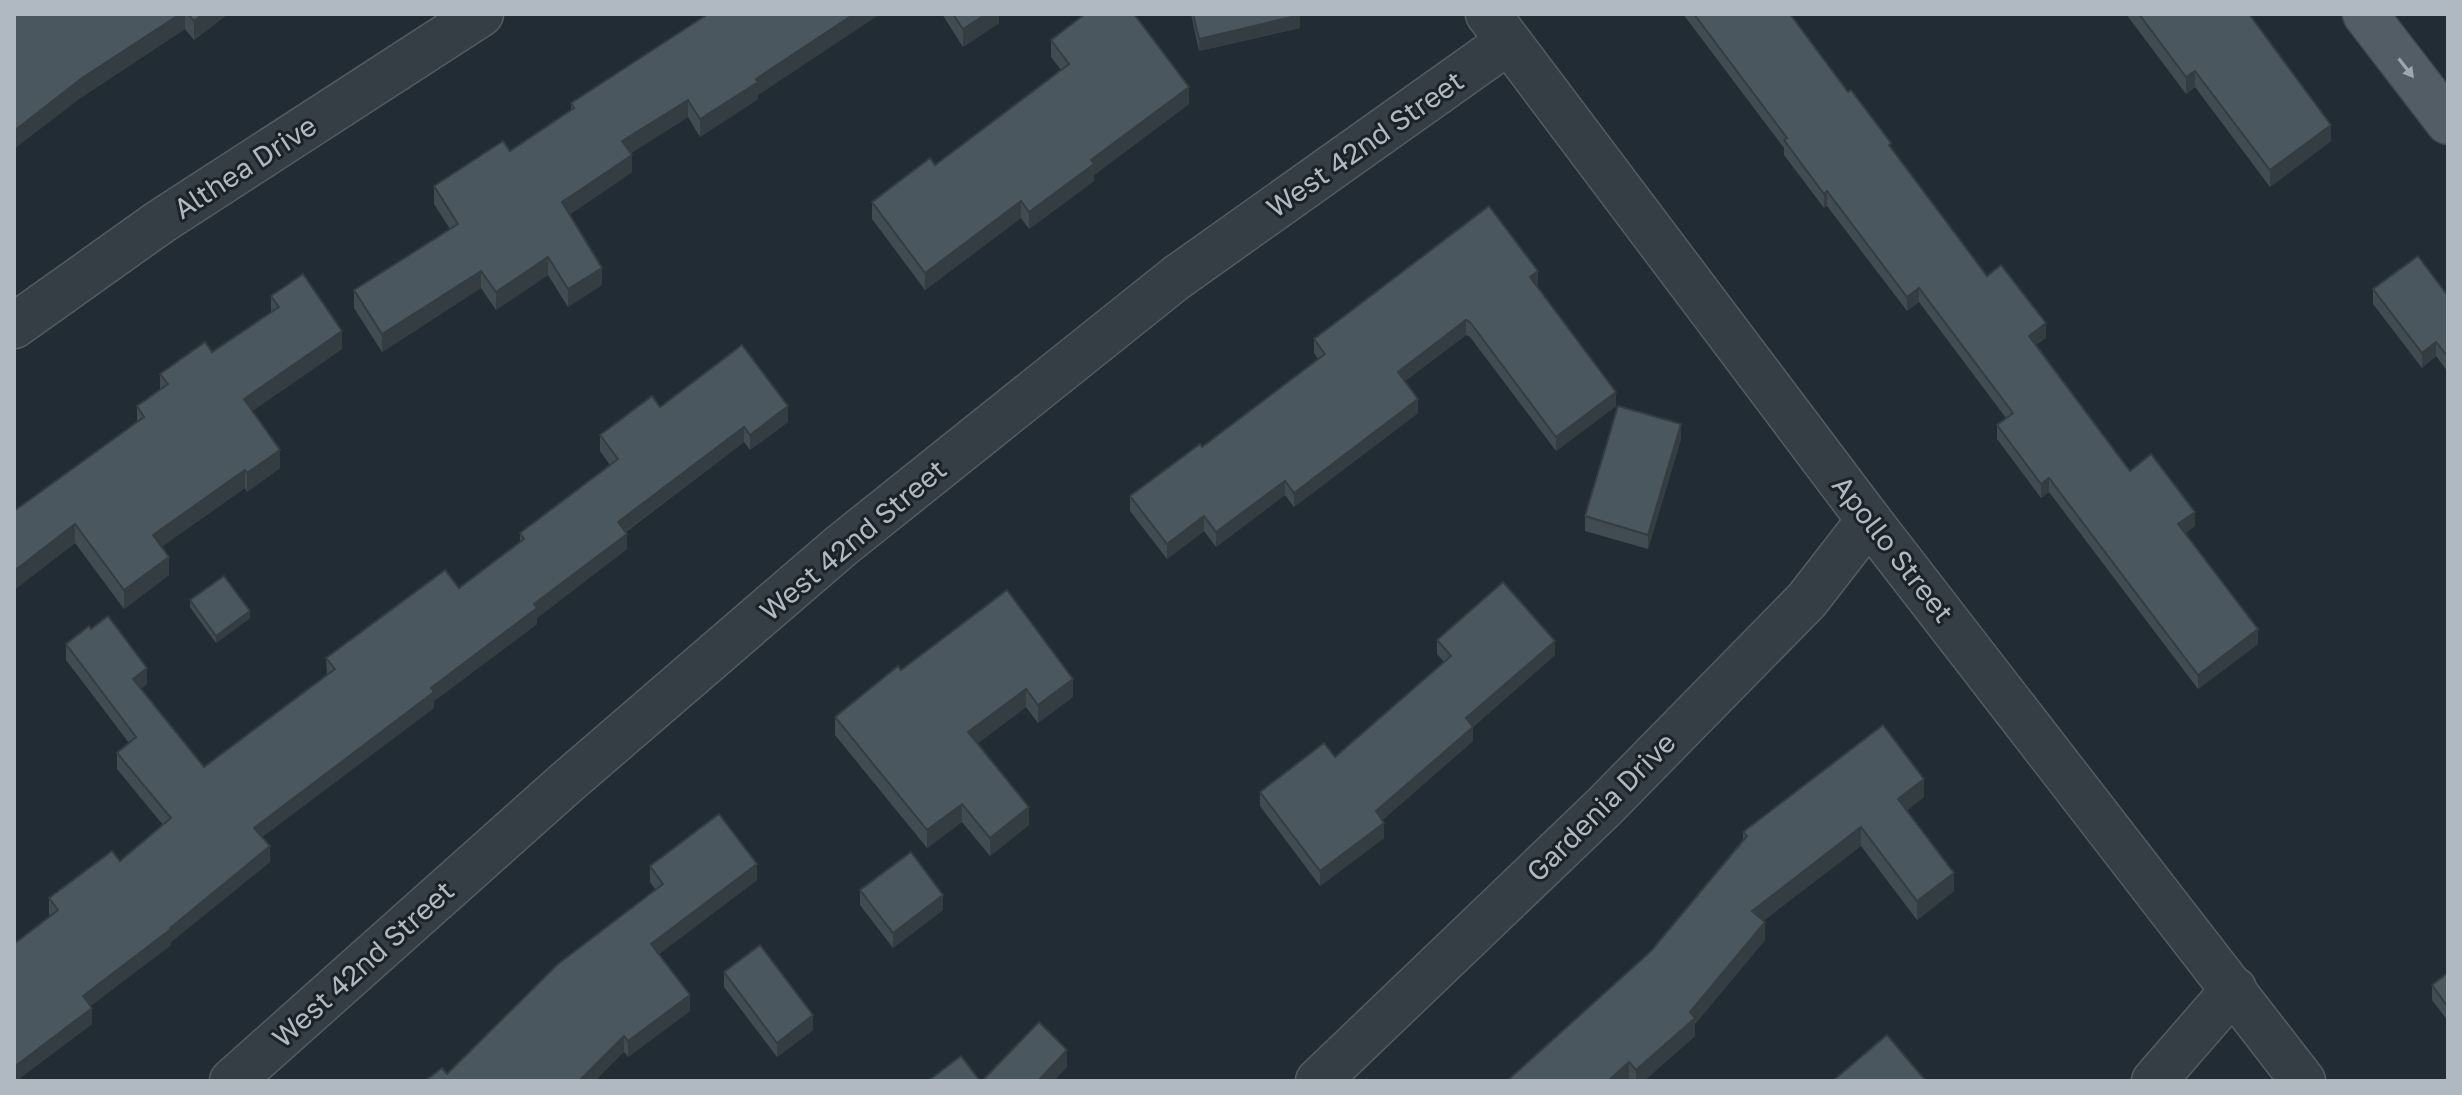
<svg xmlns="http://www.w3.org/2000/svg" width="2462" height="1095" font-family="'Golos Text',sans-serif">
  <rect width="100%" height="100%" fill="#222c34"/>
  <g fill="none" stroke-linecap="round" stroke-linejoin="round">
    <defs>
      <g id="minor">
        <polyline points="1488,14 1869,520 2303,1081"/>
        <polyline points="14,326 160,222 481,14"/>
        <polyline points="232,1081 566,783 841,546 1176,278 1508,42"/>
        <polyline points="1318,1081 1604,807 1807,600 1869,520"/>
        <polyline points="2154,1081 2234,989"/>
      </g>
      <polyline id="major" points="2365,14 2448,122"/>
    </defs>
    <use href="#minor" stroke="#535c62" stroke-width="47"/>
    <use href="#major" stroke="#3f474e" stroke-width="47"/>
    <use href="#minor" stroke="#353e45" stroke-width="44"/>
    <use href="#major" stroke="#535d65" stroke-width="44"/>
  </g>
  <g fill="#404b52">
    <polygon points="14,14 228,14 194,40 185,29 82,97"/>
    <polygon points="708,14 880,14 758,95 758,99 700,137 688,117 631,153 632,172 569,215 602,285 568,307 548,275 496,310 481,288 382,352 354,308 354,290 450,229 434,204 434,186 510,151 571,111 571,103"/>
    <polygon points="942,14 999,14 999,23 963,47"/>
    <polygon points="1191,14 1300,14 1300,28 1199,51"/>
    <polygon points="1683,14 1790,14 1987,276 2046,338 2035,345 2130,471 2195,526 2185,533 2258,644 2198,689 2049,492 2041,498 1997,439 1997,425 2006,418 1919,302 1907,311 1827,206 1824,208 1784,155 1784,148"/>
    <polygon points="2126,14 2249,14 2331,141 2270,187 2195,87 2186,94"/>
    <polygon points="1051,40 1189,104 1094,175 1094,181 1029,229 1021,218 925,290 872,219 872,202 935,165 1061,70 1051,57"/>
    <polygon points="1538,285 1537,286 1616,406 1556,451 1470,337 1466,335 1405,381 1418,413 1294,507 1285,495 1216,547 1204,531 1167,559 1130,511 1130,496 1202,447 1318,359 1314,353 1314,339"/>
    <polygon points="2373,289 2448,296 2448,372 2436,356 2422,368 2373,304"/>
    <polygon points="271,296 342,349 252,411 280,468 247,492 245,488 161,547 169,575 124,609 75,543 14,590 14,511 137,422 137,406 160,389 160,374 212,352 271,312"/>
    <polygon points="660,407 788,422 750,450 744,442 626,532 627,549 537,618 537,624 434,701 434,708 262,837 270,862 171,942 171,945 90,1006 92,1024 16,1081 14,1081 51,916 49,914 49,898 120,861 163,825 117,769 117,753 129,743 66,660 66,644 91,629 147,684 140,689 204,767 327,675 326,658 459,588 520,542 520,533 610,465 600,451 600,435"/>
    <polygon points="1681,439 1648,549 1585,531 1585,516"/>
    <polygon points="190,600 250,618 216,643 190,607"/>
    <polygon points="1437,640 1555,655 1473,727 1473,741 1382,820 1384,838 1320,886 1260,806 1260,792 1335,757 1444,662 1437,654"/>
    <polygon points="901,670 1073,697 1038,723 1026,707 978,743 1029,825 990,856 962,822 927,848 835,735 835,717"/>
    <polygon points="1924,797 1907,810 1954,891 1917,920 1861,846 1763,921 1765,940 1695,1024 1695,1036 1644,1081 1630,1081 1629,1080 1507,1081 1651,951 1743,841 1743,832"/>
    <polygon points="650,866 757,880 659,954 690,1011 628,1057 624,1052 447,1074 656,890 650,882"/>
    <polygon points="860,890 943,910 893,948 860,905"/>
    <polygon points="724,972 813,1030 777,1057 724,987"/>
    <polygon points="2448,973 2448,1021 2432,1000 2432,985"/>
  </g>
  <g fill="#343d42">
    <polygon points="180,14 185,14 185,29 82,97 14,149 14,131 82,78"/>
    <polygon points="203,14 228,14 194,40 194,21"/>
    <polygon points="854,14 880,14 758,95 758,99 700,137 700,119 756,79"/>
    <polygon points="986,14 999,14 999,23 963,47 963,29"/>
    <polygon points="1300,15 1300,28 1199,51 1199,39"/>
    <polygon points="2195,71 2195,87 2186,94 2186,77"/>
    <polygon points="1189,87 1189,104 1094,175 1094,181 1029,229 1029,212 1091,160"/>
    <polygon points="688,100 688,117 622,159 622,141"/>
    <polygon points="2331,125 2331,141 2270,187 2270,170"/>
    <polygon points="632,155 632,172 562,220 562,202"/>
    <polygon points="1827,191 1827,206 1824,208 1824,194"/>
    <polygon points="1021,201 1021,218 925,290 925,273"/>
    <polygon points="548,257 548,275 496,310 496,292"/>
    <polygon points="602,268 602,285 568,307 568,289"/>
    <polygon points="481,271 481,288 382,352 382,334"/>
    <polygon points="1538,271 1538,285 1530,291 1530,277"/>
    <polygon points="1919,288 1919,302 1907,311 1907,297"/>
    <polygon points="1466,320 1466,335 1398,386 1398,372"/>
    <polygon points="2046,323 2046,338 2029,350 2029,336"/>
    <polygon points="342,331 342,349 244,417 244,399"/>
    <polygon points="2436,342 2436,356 2422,368 2422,353"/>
    <polygon points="1616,392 1616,406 1556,451 1556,437"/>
    <polygon points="1418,399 1418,413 1294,507 1294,493"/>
    <polygon points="788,406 788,422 750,450 750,435"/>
    <polygon points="1681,424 1681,439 1648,549 1648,535"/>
    <polygon points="744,427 744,442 618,537 618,522"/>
    <polygon points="280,450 280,468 247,492 247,473"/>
    <polygon points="245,470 245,488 153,553 153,535"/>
    <polygon points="2049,478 2049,492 2041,498 2041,484"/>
    <polygon points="1285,481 1285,495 1216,547 1216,532"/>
    <polygon points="2195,512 2195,526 2178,539 2178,524"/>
    <polygon points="1204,516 1204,531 1167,559 1167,544"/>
    <polygon points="75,524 75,543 14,590 14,571"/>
    <polygon points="627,534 627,549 537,618 537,624 434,701 434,708 254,843 254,828 431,688 534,604"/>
    <polygon points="169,557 169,575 124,609 124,590"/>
    <polygon points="250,611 250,618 216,643 216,636"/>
    <polygon points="2258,629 2258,644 2198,689 2198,675"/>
    <polygon points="1555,641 1555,655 1473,727 1473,741 1376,826 1376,811 1466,718"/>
    <polygon points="147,668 147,684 133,695 133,679"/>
    <polygon points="1073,679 1073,697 1038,723 1038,705"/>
    <polygon points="1026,689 1026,707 968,750 968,732"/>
    <polygon points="1924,779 1924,797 1898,817 1898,799"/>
    <polygon points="962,804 962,822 927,848 927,830"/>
    <polygon points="1029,807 1029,825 990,856 990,838"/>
    <polygon points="1384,823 1384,838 1320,886 1320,871"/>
    <polygon points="1861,827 1861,846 1752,929 1752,911"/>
    <polygon points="270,846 270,862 171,942 171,945 83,1012 83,996 170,928"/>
    <polygon points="757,864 757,880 651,960 651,944"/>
    <polygon points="1954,873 1954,891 1917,920 1917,901"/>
    <polygon points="943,895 943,910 893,948 893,933"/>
    <polygon points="1765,922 1765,940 1695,1024 1695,1036 1644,1081 1636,1081 1636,1070 1690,1012"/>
    <polygon points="690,995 690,1011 628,1057 628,1041"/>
    <polygon points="92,1008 92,1024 16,1081 14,1081 14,1067"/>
    <polygon points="813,1015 813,1030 777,1057 777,1043"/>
    <polygon points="624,1036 624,1052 595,1081 579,1081"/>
    <polygon points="1067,1050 1067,1067 1054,1081 1038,1081"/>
    <polygon points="1629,1062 1629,1080 1628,1081 1608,1081"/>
  </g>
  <g fill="#4b575f" stroke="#343d42" stroke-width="2">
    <polygon points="14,14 180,14 82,78 14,131"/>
    <polygon points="188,14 203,14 194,21"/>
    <polygon points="708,14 854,14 756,79 758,82 700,119 688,100 622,141 632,155 562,202 602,268 568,289 548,257 496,292 481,271 382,334 354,290 458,224 434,186 503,141 510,151 574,108 571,103"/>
    <polygon points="953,14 986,14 963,29"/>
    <polygon points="1085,14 1134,14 1189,87 1091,160 1094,164 1029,212 1021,201 925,273 872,202 930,158 935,165 1069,64 1051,40"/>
    <polygon points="1193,14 1300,14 1300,15 1199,39"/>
    <polygon points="1694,14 1790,14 1848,92 1851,90 1891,143 1889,145 1987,276 2001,265 2046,323 2029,336 2130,471 2151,454 2195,512 2178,524 2258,629 2198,675 2049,478 2041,484 1997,425 2013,413 1919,288 1907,297 1827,191 1824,194 1784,140 1787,138"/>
    <polygon points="2139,14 2249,14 2331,125 2270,170 2195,71 2186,77"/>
    <polygon points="1489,206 1538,271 1530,277 1616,392 1556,437 1470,322 1466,320 1398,372 1418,399 1294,493 1285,481 1216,532 1204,516 1167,544 1130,496 1200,444 1202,447 1325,354 1314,339"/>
    <polygon points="2418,256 2448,296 2448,357 2436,342 2422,353 2373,289"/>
    <polygon points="303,274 342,331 244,399 280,450 247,473 245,470 153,535 169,557 124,590 75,524 14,571 14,511 144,417 137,406 168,384 160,374 205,342 212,352 279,307 271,296"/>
    <polygon points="742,345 788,406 750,435 744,427 618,522 627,534 534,604 537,608 431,688 434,692 254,828 270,846 170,928 171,929 83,996 92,1008 14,1067 14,944 58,910 49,898 112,851 120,861 171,818 117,753 136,737 66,644 89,626 91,629 108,616 147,668 133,679 204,767 335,669 326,658 445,570 459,588 524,539 520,533 618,459 600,435 652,396 660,407"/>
    <polygon points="1618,406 1681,424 1648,535 1585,516"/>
    <polygon points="224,576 250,611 216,636 190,600"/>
    <polygon points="1503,582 1555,641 1466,718 1473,727 1376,811 1384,823 1320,871 1260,792 1324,743 1335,757 1451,656 1437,640"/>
    <polygon points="1007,590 1073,679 1038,705 1026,689 968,732 1029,807 990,838 962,804 927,830 835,717 898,666 901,670"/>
    <polygon points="1883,725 1924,779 1898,799 1954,873 1917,901 1861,827 1752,911 1765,922 1690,1012 1695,1018 1636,1070 1629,1062 1608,1081 1507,1081 1651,951 1747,836 1743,832"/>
    <polygon points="719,814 757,864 651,944 690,995 628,1041 624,1036 579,1081 425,1081 442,1068 447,1074 558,964 663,884 650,866"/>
    <polygon points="911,852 943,895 893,933 860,890"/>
    <polygon points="760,945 813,1015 777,1043 724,972"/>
    <polygon points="2448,973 2448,1007 2432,985"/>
    <polygon points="1039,1022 1067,1050 1038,1081 982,1081"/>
    <polygon points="1887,1035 1926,1081 1836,1081 1835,1079"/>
    <polygon points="961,1056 980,1081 928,1081"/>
  </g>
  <defs><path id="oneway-solid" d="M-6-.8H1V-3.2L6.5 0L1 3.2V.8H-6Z" transform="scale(2)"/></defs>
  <use fill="#9da7af" href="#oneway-solid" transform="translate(2406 68) rotate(52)"/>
  <g text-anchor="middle" stroke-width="6" stroke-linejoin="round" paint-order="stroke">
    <g font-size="28" fill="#b0b9c1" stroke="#1b2329">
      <text transform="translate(1365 144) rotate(-35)" y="10">West 42nd Street</text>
      <text transform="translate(245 167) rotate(-33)" y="10">Althea Drive</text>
      <text transform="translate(853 540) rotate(-40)" y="10">West 42nd Street</text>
      <text transform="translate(1893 549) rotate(52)" y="10">Apollo Street</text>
      <text transform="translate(1601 807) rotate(-45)" y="10">Gardenia Drive</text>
      <text transform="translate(363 964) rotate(-42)" y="10">West 42nd Street</text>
    </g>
  </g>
  <rect width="2462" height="1095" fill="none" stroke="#b0b9c1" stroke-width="32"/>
</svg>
